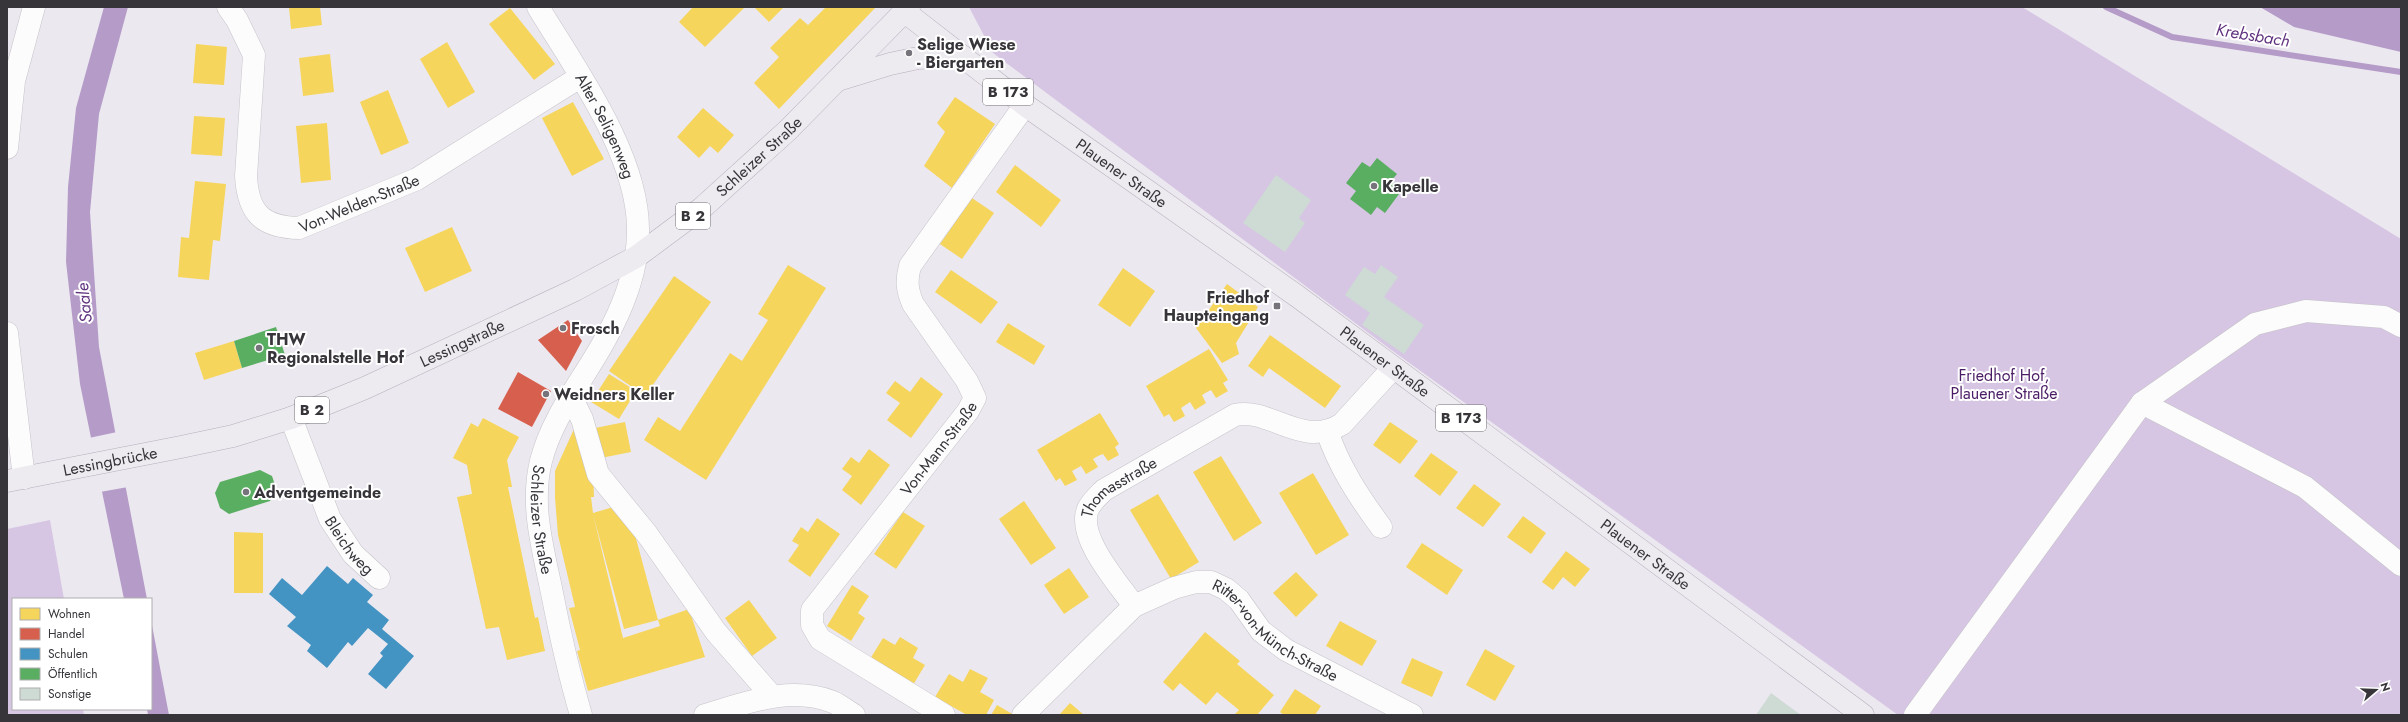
<svg xmlns="http://www.w3.org/2000/svg" width="2408" height="722" font-family="Jost,sans-serif">
  <rect width="100%" height="100%" fill="#ece8f0"/>
  <g fill="#d6c6e3">
    <polygon points="969,7 2022,7 2401,239 2401,715 1898,715 1390,349 993,53"/>
    <polygon points="50,520 64,599 13,599 13,709 83,709 84,715 7,715 7,529"/>
  </g>
  <g fill="#b59cc8">
    <polygon points="104,7 128,7 99,114 90,212 99,347 147,599 124,599 80,384 66,262 68,187 76,108"/>
    <polygon points="2260,7 2401,7 2401,52 2294,27"/>
    <polygon points="151,620 169,715 148,715 147,709 151,709"/>
  </g>
  <polygon fill="#ece8f0" points="117,432 128,487 100,492 89,438"/>
  <g fill="#f6d55c">
    <polygon points="289,7 320,7 322,25 291,29"/>
    <polygon points="693,7 745,7 705,47 679,22"/>
    <polygon points="754,7 784,7 769,22"/>
    <polygon points="826,7 876,7 779,109 754,83 779,57 770,48 800,18 808,25"/>
    <polygon points="510,8 555,64 534,80 489,24"/>
    <polygon points="447,42 475,92 448,108 420,59"/>
    <polygon points="196,44 227,47 224,85 193,83"/>
    <polygon points="330,54 334,92 303,96 299,58"/>
    <polygon points="388,90 409,143 381,155 360,102"/>
    <polygon points="955,97 995,124 952,188 924,166 945,132 937,123"/>
    <polygon points="573,102 604,159 572,176 542,118"/>
    <polygon points="703,108 734,135 718,153 710,146 699,158 677,137"/>
    <polygon points="194,116 225,118 222,156 191,154"/>
    <polygon points="327,123 331,180 301,183 296,126"/>
    <polygon points="1015,165 1061,200 1041,227 996,192"/>
    <polygon points="195,181 226,184 220,241 213,240 209,280 178,277 181,237 189,238"/>
    <polygon points="972,198 994,213 962,259 940,244"/>
    <polygon points="452,227 472,271 425,292 405,248"/>
    <polygon points="788,265 826,288 706,480 644,440 658,417 680,431 730,353 742,361 768,320 758,314"/>
    <polygon points="1123,268 1155,291 1130,327 1098,305"/>
    <polygon points="951,270 998,302 981,324 935,292"/>
    <polygon points="674,276 711,302 645,396 609,371"/>
    <polygon points="1227,284 1258,307 1236,343 1239,354 1222,363 1196,328"/>
    <polygon points="1008,323 1045,346 1034,365 996,342"/>
    <polygon points="1270,335 1341,386 1325,408 1269,368 1263,377 1248,366"/>
    <polygon points="234,341 242,368 204,380 195,353"/>
    <polygon points="1209,349 1228,380 1223,383 1228,391 1216,398 1211,390 1207,392 1202,395 1206,403 1195,410 1190,402 1181,408 1185,416 1174,422 1169,414 1164,417 1146,386"/>
    <polygon points="609,374 636,391 619,419 591,402"/>
    <polygon points="921,377 943,394 911,438 887,420 900,403 886,393 895,381 910,392"/>
    <polygon points="1100,413 1119,444 1115,447 1119,455 1108,461 1103,454 1098,456 1093,459 1098,467 1086,474 1081,466 1072,471 1077,480 1065,486 1060,478 1056,481 1037,450"/>
    <polygon points="483,418 519,437 507,460 512,487 508,487 535,618 538,617 545,651 507,660 499,627 486,629 457,497 472,494 467,465 453,458 471,423 478,427"/>
    <polygon points="625,422 631,452 601,458 595,428"/>
    <polygon points="1390,422 1418,441 1400,464 1373,445"/>
    <polygon points="574,429 593,471 594,497 591,497 593,513 620,505 631,520 658,620 624,629 593,514 623,638 660,626 658,620 689,609 705,657 588,691 577,651 580,650 569,608 575,607 558,535 555,498 555,471"/>
    <polygon points="869,449 890,465 861,505 842,490 852,476 842,469 851,457 859,463"/>
    <polygon points="1431,453 1458,472 1440,496 1414,476"/>
    <polygon points="1221,456 1262,523 1234,541 1193,472"/>
    <polygon points="1313,473 1349,535 1316,555 1279,493"/>
    <polygon points="1474,484 1501,504 1483,527 1456,508"/>
    <polygon points="1158,494 1199,562 1171,579 1130,510"/>
    <polygon points="1024,501 1056,548 1031,565 999,519"/>
    <polygon points="903,512 925,526 896,569 874,554"/>
    <polygon points="1523,516 1546,533 1531,554 1507,537"/>
    <polygon points="817,518 840,534 810,577 788,561 799,545 792,541 801,527 808,532"/>
    <polygon points="234,532 263,533 263,593 234,593"/>
    <polygon points="1422,543 1463,570 1447,595 1406,567"/>
    <polygon points="1566,551 1590,569 1575,587 1563,577 1553,590 1542,582"/>
    <polygon points="1069,568 1089,597 1064,614 1044,585"/>
    <polygon points="1296,572 1318,595 1296,617 1273,593"/>
    <polygon points="852,585 869,596 858,613 865,618 851,641 827,626"/>
    <polygon points="749,600 777,638 752,656 725,618"/>
    <polygon points="1340,621 1377,641 1362,666 1326,646"/>
    <polygon points="1205,632 1240,661 1237,664 1274,695 1257,715 1234,715 1239,710 1217,692 1206,705 1180,683 1173,691 1163,682"/>
    <polygon points="900,637 918,648 913,658 925,665 913,685 870,659 883,638 895,645"/>
    <polygon points="1485,649 1515,666 1495,701 1466,685"/>
    <polygon points="1412,658 1443,672 1432,697 1401,683"/>
    <polygon points="970,669 988,678 980,692 994,700 986,715 967,715 935,697 949,674 963,682"/>
    <polygon points="1295,689 1321,706 1315,715 1284,715 1280,712"/>
    <polygon points="1070,703 1084,715 1059,715"/>
    <polygon points="997,705 1014,715 991,715"/>
  </g>
  <g fill="#d6604d">
    <polygon points="568,320 582,341 566,371 538,340"/>
    <polygon points="518,372 551,391 532,427 498,409"/>
  </g>
  <polygon fill="#4393c3" points="327,566 348,584 353,578 373,595 367,602 389,620 382,629 414,656 386,689 368,674 383,656 380,653 388,644 368,628 352,646 348,642 327,668 307,651 311,645 287,626 296,617 269,594 282,578 302,595"/>
  <g fill="#5aae61">
    <polygon points="1377,158 1397,174 1391,181 1402,190 1385,213 1377,207 1371,215 1350,199 1356,191 1346,183 1362,162 1370,167"/>
    <polygon points="276,327 285,355 242,368 234,341"/>
    <polygon points="260,470 272,476 277,491 270,501 229,514 220,508 215,493 220,482"/>
  </g>
  <g fill="none" stroke-linecap="round" stroke-linejoin="round">
    <polyline stroke="#b59cc8" stroke-width="6" points="2106,7 2172,37 2401,72"/>
  </g>
  <g fill="#cedad4">
    <polygon points="1276,175 1311,200 1299,218 1305,223 1285,252 1243,223"/>
    <polygon points="1381,265 1398,277 1384,297 1424,325 1404,354 1362,325 1370,313 1345,295 1364,267 1375,274"/>
    <polygon points="1771,693 1801,715 1756,715"/>
  </g>
  <g fill="none" stroke-linecap="round" stroke-linejoin="round">
    <defs>
      <g id="minor">
        <path id="s1" d="M 228,7 L 237,20 L 254,55 L 246,176 C 248,213 262,227 299,228 L 417,179 L 580,77"/>
        <path id="s2" d="M 538,7 C 576,70 639,156 638,231 C 638,267 624,305 607,336 C 585,378 553,414 541,461 C 530,505 543,549 552,593 C 560,634 569,674 581,715"/>
        <polyline points="7,148 14,81 34,7"/>
        <polyline points="7,333 24,478"/>
        <polyline points="570,395 582,419 598,474 647,534 716,632 771,695"/>
        <polyline points="2142,403 2305,487 2401,565"/>
        <path id="s3" d="M 291,418 L 330,519 L 353,554 L 379,578"/>
        <path d="M 1327,431 C 1339,467 1359,497 1381,527"/>
        <path id="s4" d="M 1134,606 C 1119,584 1076,537 1088,509 C 1092,501 1098,496 1104,490 L 1235,415 C 1270,407 1302,449 1342,424 L 1393,368"/>
        <path d="M 705,715 C 746,703 790,685 833,702 C 840,705 847,711 854,715"/>
        <path id="s5" d="M 944,715 L 820,639 L 812,625 L 812,610 L 968,411 L 975,398 L 967,381 L 913,304 C 907,290 906,281 910,266 L 1025,105"/>
        <path id="s6" d="M 1023,715 L 1134,606 L 1174,588 L 1196,582 L 1211,582 L 1226,589 L 1239,600 L 1261,631 L 1286,650 L 1412,715"/>
        <polyline points="1915,715 2142,403 2255,324 2306,311 2384,317 2401,326"/>
      </g>
      <g id="major">
        <path id="s7" d="M 905,12 L 1025,105 L 1297,296 L 1863,715"/>
        <polyline points="841,79 890,64 918,58 962,56"/>
        <path id="s8" d="M 7,481 L 181,447 L 233,436 L 291,418 L 365,388 L 575,290 L 636,257 L 702,208 L 788,130 L 909,7"/>
      </g>
    </defs>
    <use href="#minor" stroke="#c6c3c8" stroke-width="23"/>
    <use href="#major" stroke="#b6afbc" stroke-width="23"/>
    <use href="#minor" stroke="#fcfcfd" stroke-width="22"/>
    <use href="#major" stroke="#eeebf0" stroke-width="22"/>
  </g>
  <g fill="#76737a" stroke="#fff" stroke-width="1.5">
    <circle cx="909" cy="53" r="4"/>
    <circle cx="1374" cy="186" r="4"/>
    <rect x="1273" y="302" width="8" height="8" rx="2"/>
    <circle cx="563" cy="328" r="4"/>
    <circle cx="259" cy="348" r="4"/>
    <circle cx="546" cy="394" r="4"/>
    <circle cx="246" cy="492" r="4"/>
  </g>
  <g text-anchor="middle" stroke-width="4" stroke-linejoin="round" paint-order="stroke">
    <g fill="#fff" stroke="#737175" stroke-width="1">
      <rect x="983" y="79" width="50" height="26" rx="3"/>
      <rect x="676" y="203" width="34" height="26" rx="3"/>
      <rect x="295" y="397" width="34" height="26" rx="3"/>
      <rect x="1436" y="405" width="50" height="26" rx="3"/>
    </g>
    <g font-size="15" font-weight="bold" fill="#37343a">
      <text x="1008" y="97">B 173</text>
      <text x="693" y="221">B 2</text>
      <text x="312" y="415">B 2</text>
      <text x="1461" y="423">B 173</text>
    </g>
    <g font-size="16" font-weight="bold" fill="#37343a" stroke="#fff" text-anchor="start">
      <text x="917" y="50">Selige Wiese<tspan x="917" dy="18">- Biergarten</tspan></text>
      <text x="1382" y="192">Kapelle</text>
      <text x="1269" y="303" text-anchor="end">Friedhof<tspan x="1269" dy="18">Haupteingang</tspan></text>
      <text x="571" y="334">Frosch</text>
      <text x="267" y="345">THW<tspan x="267" dy="18">Regionalstelle Hof</tspan></text>
      <text x="554" y="400">Weidners Keller</text>
      <text x="254" y="498">Adventgemeinde</text>
    </g>
    <g font-size="16" fill="#37343a" stroke="#fff">
      <text dy="6" stroke="none"><textPath href="#s2" startOffset="137">Alter Seligenweg</textPath></text>
      <text dy="6" stroke="none"><textPath href="#s8" startOffset="831">Schleizer Straße</textPath></text>
      <text dy="6" stroke="none"><textPath href="#s7" startOffset="270">Plauener Straße</textPath></text>
      <text dy="6" stroke="none"><textPath href="#s1" startOffset="326">Von-Welden-Straße</textPath></text>
      <text dy="6" stroke="none"><textPath href="#s8" startOffset="478">Lessingstraße</textPath></text>
      <text dy="6" stroke="none"><textPath href="#s7" startOffset="594">Plauener Straße</textPath></text>
      <text dy="6" stroke="none"><textPath href="#s5" startOffset="382">Von-Mann-Straße</textPath></text>
      <text dy="6" stroke="none"><textPath href="#s8" startOffset="105">Lessingbrücke</textPath></text>
      <text dy="6" stroke="none"><textPath href="#s4" startOffset="149">Thomasstraße</textPath></text>
      <text dy="6" stroke="none"><textPath href="#s2" startOffset="560">Schleizer Straße</textPath></text>
      <text dy="6" stroke="none"><textPath href="#s3" startOffset="141">Bleichweg</textPath></text>
      <text dy="6" stroke="none"><textPath href="#s7" startOffset="918">Plauener Straße</textPath></text>
      <text dy="6" stroke="none"><textPath href="#s6" startOffset="319">Ritter-von-Münch-Straße</textPath></text>
    </g>
    <g font-size="16" fill="#4a1c66" stroke="#fff">
      <text x="2004" y="381">Friedhof Hof,<tspan x="2004" dy="18">Plauener Straße</tspan></text>
    </g>
    <g font-size="17" font-style="italic" fill="#623580" stroke="#fff">
      <text transform="translate(2253 35) rotate(9)" y="6">Krebsbach</text>
      <text transform="translate(84 303) rotate(-96)" y="6">Saale</text>
    </g>
  </g>
  <rect width="2408" height="722" fill="none" stroke="#37343a" stroke-width="16"/>
  <rect x="12" y="598" width="140" height="112" fill="#ffffff" stroke="#afaeb0"/>
  <rect x="20" y="608" width="20" height="12" fill="#f6d55c" stroke="#afaeb0"/>
  <text x="48" y="618" font-size="12" fill="#37343a">Wohnen</text>
  <rect x="20" y="628" width="20" height="12" fill="#d6604d" stroke="#afaeb0"/>
  <text x="48" y="638" font-size="12" fill="#37343a">Handel</text>
  <rect x="20" y="648" width="20" height="12" fill="#4393c3" stroke="#afaeb0"/>
  <text x="48" y="658" font-size="12" fill="#37343a">Schulen</text>
  <rect x="20" y="668" width="20" height="12" fill="#5aae61" stroke="#afaeb0"/>
  <text x="48" y="678" font-size="12" fill="#37343a">Öffentlich</text>
  <rect x="20" y="688" width="20" height="12" fill="#cedad4" stroke="#afaeb0"/>
  <text x="48" y="698" font-size="12" fill="#37343a">Sonstige</text>
  <g transform="translate(2376 690) rotate(71)" stroke="#ffffff" stroke-width="3" paint-order="stroke">
  <path d="M0-3L7 15L0 10L-7 15Z" fill="#37343a"/>
  <text y="-6" font-size="11" font-weight="bold" text-anchor="middle" fill="#37343a">N</text>
  </g>
</svg>
